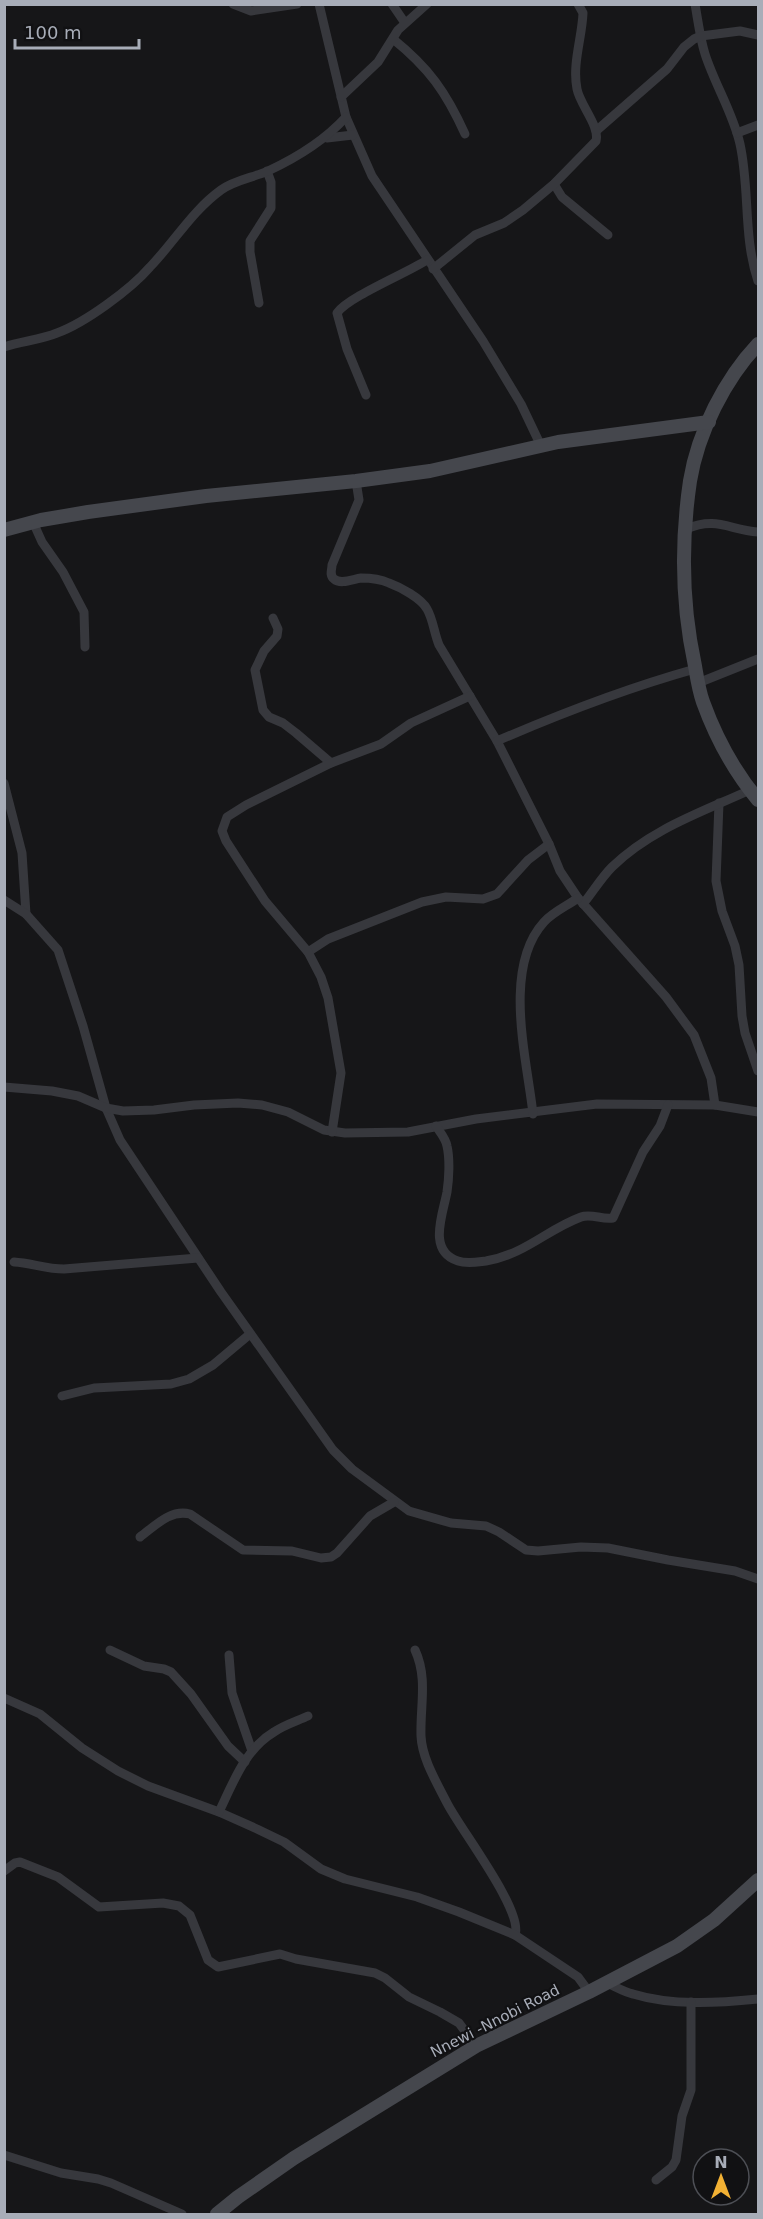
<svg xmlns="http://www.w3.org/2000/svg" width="763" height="2219" font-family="'DejaVu Sans',sans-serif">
  <rect width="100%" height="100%" fill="#161618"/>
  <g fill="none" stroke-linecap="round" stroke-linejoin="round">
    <g stroke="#37383d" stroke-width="9">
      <polyline points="233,4 251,11 297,4"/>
      <polyline points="319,4 346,117 372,176 483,341 521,404 541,446"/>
      <polyline points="392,4 405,23"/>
      <path d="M 695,4 C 698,21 700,38 705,54 C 715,85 733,113 740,144 C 750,189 743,237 758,281"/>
      <path d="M 393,39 C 429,68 446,92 465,134"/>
      <polyline points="341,97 378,62 398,30 427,4"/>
      <polyline points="596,131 667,69 684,47 694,39 701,36 740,31 758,35"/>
      <polyline points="737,133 758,125"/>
      <polyline points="327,138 353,135"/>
      <polyline points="554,184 562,197 608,235"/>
      <path d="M 433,269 L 475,235 L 504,223 L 523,210 L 554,184 L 596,141 C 600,126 580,105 577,89 C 572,64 582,38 583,13 L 578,4"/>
      <polyline points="259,303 250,252 250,241 271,208 271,182 267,171"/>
      <path d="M 4,347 C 22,341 40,340 57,333 C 85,323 131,289 150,267 C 175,241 192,211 221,190 C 235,180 252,178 268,171 C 296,158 325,140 346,117"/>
      <path d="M 366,395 L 347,349 L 337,313 C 348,297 407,273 427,260"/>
      <path d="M 356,481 L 359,500 L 332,565 C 332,570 329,575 334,579 C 341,585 353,579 361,578 C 370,578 380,579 389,583 C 400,587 421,598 427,609 C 433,619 434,633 439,645 L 497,741 L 549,844 L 560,871 L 578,898 L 666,997 L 694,1035 L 711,1078 L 715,1105"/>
      <polyline points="33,522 42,542 63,572 84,612 85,647"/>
      <path d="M 686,529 C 717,516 729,530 758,532"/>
      <polyline points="273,618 278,629 277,636 264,651 255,670 263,710 269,717 283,723 296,733 331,763"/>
      <polyline points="698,683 758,659"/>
      <path d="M 497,741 C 562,713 627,688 695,669"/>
      <polyline points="4,783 22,853 26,914"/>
      <polyline points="719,803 716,881 722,911 735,946 739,965 742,1016 745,1033 758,1071"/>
      <polyline points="4,900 26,914 58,950 83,1026 106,1108 120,1140 221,1292 333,1450 352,1469 409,1511 451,1523 486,1526 499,1532 526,1550 538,1551 581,1547 608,1548 668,1560 735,1571 758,1579"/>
      <path d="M 583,904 C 593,892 601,878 612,867 C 651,829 702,812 750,790"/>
      <polyline points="308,952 328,939 422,902 446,897 483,899 497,894 528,860 549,844"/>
      <polyline points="4,1087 52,1091 78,1096 106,1108 123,1111 154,1110 194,1105 238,1103 262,1105 288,1112 324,1130 345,1133 408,1132 476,1119 597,1104 715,1105 758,1112"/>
      <path d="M 533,1114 C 527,1059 502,968 544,922 C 553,912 567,906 578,898"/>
      <path d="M 436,1126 C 440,1132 446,1139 447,1146 C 450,1159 449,1179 447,1192 C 443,1214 427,1251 458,1261 C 467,1264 477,1262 486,1261 C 526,1254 546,1230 581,1217 C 591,1213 602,1220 613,1218 L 643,1152 L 660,1126 L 668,1105"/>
      <polyline points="332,1132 341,1073 328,998 321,977 308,952 265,901 226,841 222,831 227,817 246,805 331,763 381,744 411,723 470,696"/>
      <path d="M 14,1262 C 31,1263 46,1269 64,1269 L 198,1258"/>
      <polyline points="62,1396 94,1388 171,1384 189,1379 213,1365 250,1334"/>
      <path d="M 140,1537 C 155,1526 170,1509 190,1514 L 243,1550 L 292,1551 L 321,1558 L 331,1557 L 337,1553 L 370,1516 L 394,1502"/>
      <polyline points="110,1650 144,1666 164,1669 171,1672 191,1694 228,1746 245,1762"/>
      <path d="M 415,1650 C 428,1678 420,1706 421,1736 C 422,1759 437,1783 447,1803 C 460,1829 524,1911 515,1935"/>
      <polyline points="229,1655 232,1693 252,1751"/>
      <polyline points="4,1698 40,1714 82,1748 118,1771 148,1786 219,1812 257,1829 284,1842 321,1869 345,1879 417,1897 459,1912 515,1935 578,1977 589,1992"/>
      <path d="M 219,1812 C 233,1783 245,1749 274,1732 C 284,1725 297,1721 308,1716"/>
      <polyline points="4,1871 15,1863 20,1862 58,1877 99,1907 163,1903 179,1906 190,1915 208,1960 218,1967 280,1954 296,1959 375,1973 385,1978 409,1997 440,2012 459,2023 476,2046"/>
      <path d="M 607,1983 C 616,1987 624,1992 633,1994 C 672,2006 718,2003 758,1999"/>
      <polyline points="4,2155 61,2173 98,2179 111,2183 182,2214"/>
      <polyline points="656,2180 672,2167 676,2160 682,2116 691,2090 691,2002"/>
    </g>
    <g stroke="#45474d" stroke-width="14">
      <path d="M 758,344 C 725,379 698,432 690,481 C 681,542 682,606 695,666 C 697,678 699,691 703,702 C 716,738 734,771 758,800"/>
      <polyline points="4,530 41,520 88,512 206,496 356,481 430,471 558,442 709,422"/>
      <polyline points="217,2214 238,2197 294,2158 476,2046 589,1992 677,1946 714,1920 758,1880"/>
    </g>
  </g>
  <g text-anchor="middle" stroke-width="4.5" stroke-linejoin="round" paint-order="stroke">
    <g font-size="15" fill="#a8adb8" stroke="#111113">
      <text transform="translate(495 2021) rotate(-27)" y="5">Nnewi -Nnobi Road</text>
    </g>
  </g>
  <rect width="763" height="2219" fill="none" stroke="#a8adb8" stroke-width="12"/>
  <g transform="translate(721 2177)"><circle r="28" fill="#111113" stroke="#4d4f55" stroke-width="1.5"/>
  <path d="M0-4.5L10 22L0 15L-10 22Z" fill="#f2b134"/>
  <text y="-9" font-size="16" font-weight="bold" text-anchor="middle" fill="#a8adb8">N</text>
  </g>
  <path d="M15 39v9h124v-9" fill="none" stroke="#a8adb8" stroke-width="3"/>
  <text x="24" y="39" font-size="18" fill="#a8adb8" stroke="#111113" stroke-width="4.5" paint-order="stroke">100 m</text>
</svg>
